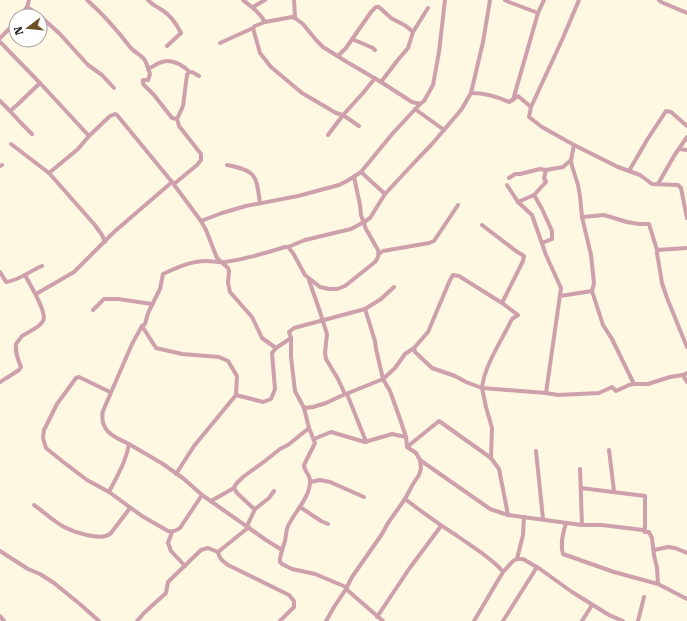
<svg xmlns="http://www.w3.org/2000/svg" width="687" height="621" font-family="'Roboto Serif',serif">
  <rect width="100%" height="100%" fill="#fef7e2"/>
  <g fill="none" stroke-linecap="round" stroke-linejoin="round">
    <g stroke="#cda0ab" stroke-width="4">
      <path d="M 87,0 C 103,14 117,30 130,47 C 134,52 141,55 144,59 C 147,63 148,69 150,74 L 148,80 L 143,80 L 143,84 L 154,95 L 172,118 L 177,119 L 179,126 L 201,154 L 201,160 L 197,165 L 174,184"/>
      <path d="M 148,0 C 154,6 156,6 162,10 C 170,15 177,25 181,33 L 167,46"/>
      <path d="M 243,0 C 252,7 260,13 265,22 L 292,17 L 295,18 L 303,24 L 316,40 L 323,47 L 347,62 L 381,82 L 412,102 L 420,104"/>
      <polyline points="294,0 295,18"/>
      <polyline points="505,0 509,2 538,13"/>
      <polyline points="659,0 661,2 687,13"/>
      <polyline points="27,7 40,16"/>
      <polyline points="253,7 265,0"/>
      <polyline points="20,16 27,7 29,0"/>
      <polyline points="40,16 60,34 88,65 102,75 114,88"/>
      <polyline points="265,22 255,26 253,28 260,53 271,67 302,93 336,113 343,115 363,93 375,78"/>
      <polyline points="0,38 16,22"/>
      <polyline points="352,39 373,48 375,50"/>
      <polyline points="0,42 40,83 89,136"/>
      <polyline points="220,43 253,28"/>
      <polyline points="338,56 346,48 371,12 376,7 379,7 391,18 406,26 413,32"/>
      <path d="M 148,69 C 160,62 165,58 179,64 C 183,67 187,68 189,72"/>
      <polyline points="381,82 397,61 408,48 413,32 428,8"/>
      <path d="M 471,93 C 486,93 496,96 509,102 L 518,96 L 531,107 L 529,117 L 542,127 L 574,145 L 618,167 L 640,175 L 652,184 L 678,185 L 681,188 L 687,218"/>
      <polyline points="513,100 538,13 544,0"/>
      <polyline points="0,101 10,111 17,105 40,83"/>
      <polyline points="531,107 562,40 579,0"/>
      <polyline points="415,109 444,130"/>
      <polyline points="10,111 21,123 32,134"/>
      <polyline points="177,119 183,106 187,75 189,72 192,72 199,76"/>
      <polyline points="328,135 343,115 359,126"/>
      <polyline points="11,144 49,173 94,224 102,235 105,242"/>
      <polyline points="574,145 571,160 572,166 578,185 580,196 582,217 591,255 594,283 592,291 603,325 612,339 634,384 648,384 670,377 683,375"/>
      <polyline points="679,149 687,150"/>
      <path d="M 227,165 C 257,171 256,175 260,203"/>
      <polyline points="0,166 2,165"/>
      <polyline points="629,171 647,140 666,111 671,112 687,126"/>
      <polyline points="361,172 385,194"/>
      <path d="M 49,173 L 78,149 L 89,136 L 110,116 L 115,114 L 117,115 L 172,182 L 201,221 L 206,230 L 217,258 L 228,268 L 229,271 L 228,283 L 230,292 L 252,317 L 262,338 L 276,348 L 291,338 L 291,357 L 295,391 L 304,408 L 313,407 L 326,403 L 341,396 L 383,379 L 395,368 L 405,354 L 414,348 L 415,352 L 432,368 L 455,376 L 466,382 L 482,388 C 484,366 502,340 512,319 L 518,315 L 502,303 L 459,276 L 453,275 L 450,280 L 428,332 L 414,348"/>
      <polyline points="509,178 515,174 520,174 540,169 546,170"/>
      <polyline points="658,184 674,156 687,137"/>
      <polyline points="507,185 518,202 532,215 546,255 561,288 546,393 558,395 599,393 612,387 616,391 629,385 634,384"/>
      <polyline points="534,195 542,209 552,231 552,239 542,243"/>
      <polyline points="518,202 534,195 546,182 544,178 546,170 563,167 571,160"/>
      <polyline points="582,217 604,215 627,222 639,224 649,224 657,250 657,253 662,283 667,298 687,347"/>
      <polyline points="201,221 222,213 246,206 298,196 339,185 347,181 361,172 393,133 420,104 424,101 433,85 439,52 445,0"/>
      <polyline points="482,225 516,251 524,256 523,261 502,303"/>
      <polyline points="288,247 305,240 351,229 364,222 370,218 385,194 411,166 432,144 461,110 471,93 483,42 490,0"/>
      <polyline points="657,250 687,248"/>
      <polyline points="379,254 383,251 429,243 434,241 458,205"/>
      <path d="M 0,272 L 6,282 C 18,281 30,271 42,266"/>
      <polyline points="309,280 320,312 327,334 325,353 326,359 338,379 345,394 347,394 365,439 365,442"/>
      <polyline points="36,294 74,272 114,232 172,182"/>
      <polyline points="560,296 592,291"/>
      <polyline points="365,309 375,341 376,349 383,379 390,391 400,419 406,437 407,447 416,453 420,460 421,468 419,475 413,484 405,499 388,523 382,534 352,577 346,589 383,621"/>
      <polyline points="93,310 104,299 118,299 152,304"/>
      <polyline points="142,326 156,348 182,354 219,357 228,361 237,376 236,395 194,446 176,474"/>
      <polyline points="291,338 289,332 294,328 365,309 381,299 394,287"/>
      <polyline points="687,373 683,375 687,382"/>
      <path d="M 0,382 L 19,370 L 21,367 C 18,359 15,353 16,344 C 18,341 20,339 22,336 C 29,331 38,329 43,321 C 48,313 29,283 25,275"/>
      <path d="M 110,392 L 79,377 L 76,378 L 57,404 L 44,430 L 43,438 L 46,448 L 62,461 L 87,480 L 109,492 L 142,516 L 168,531 C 173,532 176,531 180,528 L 202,495"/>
      <polyline points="236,395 263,402 271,399 275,389 272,353 276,348"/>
      <path d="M 304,408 L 309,428 L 315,443 L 304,465 C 304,472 311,475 310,482 C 310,497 294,513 288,526 C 286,531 286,536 285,541 C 283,547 281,553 280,559 L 280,562 L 282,564 L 292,569 L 315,574 L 346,587"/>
      <polyline points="314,439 331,432 365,442 392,434 406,437"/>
      <polyline points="129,444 163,464 184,479 202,495 266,540 282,550"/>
      <polyline points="407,447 439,421 491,458 499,469 508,515"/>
      <polyline points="609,450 614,491"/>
      <polyline points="536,451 543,519"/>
      <polyline points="491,458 492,428 486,407 482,388 546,393"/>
      <polyline points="420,460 490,509 508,515 582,525 602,525 643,530 645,532 649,532 652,538 654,555 657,568 658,584"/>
      <polyline points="580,469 582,525"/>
      <polyline points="310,482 320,480 330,482 364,497"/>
      <polyline points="234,488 237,493 253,508 255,509 269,498 274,491"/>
      <polyline points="581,488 645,496 645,532"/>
      <path d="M 109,492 C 117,476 126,462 129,444 C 113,437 99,430 103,411 L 132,344 L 142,326 L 145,324 L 148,313 L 160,289 L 163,274 C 178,267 191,261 207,261 C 213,261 219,263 225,262 C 246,259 266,253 285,247 L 288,247 L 293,253 L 305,275 L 320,287 L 329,289 L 337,289 L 345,286 L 375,262 C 378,258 379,256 378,250 L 366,229 L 361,215 L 360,205 L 354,177"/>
      <path d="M 405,499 C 421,511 438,524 456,535 C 468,544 495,560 503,572 L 474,621"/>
      <polyline points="211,501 234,488 236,484 243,477 265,461 280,449 288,445 309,428"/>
      <path d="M 34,505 C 44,512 53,521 64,527 C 74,532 102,542 111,533 L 130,508"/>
      <polyline points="300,507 321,521 328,524"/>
      <path d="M 566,523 C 563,533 560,544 563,554 L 614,572 L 658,584 L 687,599"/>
      <polyline points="247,526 255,509"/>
      <path d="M 249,527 L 218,552 C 219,559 223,561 228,565 L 289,595 L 294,601 L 294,607 L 280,621"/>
      <polyline points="172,532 168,543 171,551 185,566"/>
      <polyline points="654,550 668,547 675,548 687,553"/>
      <polyline points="0,551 28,569 40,574 54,583 81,605 99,621"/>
      <polyline points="517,559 523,535 524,517"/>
      <polyline points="503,572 513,561 517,559 523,559 540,569 572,592 609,615 623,621"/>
      <polyline points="0,616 4,621"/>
      <polyline points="377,617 409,569 441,526"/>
      <polyline points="137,621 144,613 166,593 168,582 201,550 208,548 218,552"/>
      <polyline points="326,621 334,607 346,589"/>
      <polyline points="503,621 537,567"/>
      <polyline points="582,621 592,605"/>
      <polyline points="638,621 644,597"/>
    </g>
  </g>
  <g transform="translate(28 28) rotate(254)"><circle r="19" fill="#ffffff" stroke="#a4a3a0"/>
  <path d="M0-3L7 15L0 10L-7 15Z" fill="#6c4f23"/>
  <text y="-6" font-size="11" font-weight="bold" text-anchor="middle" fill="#1b1811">N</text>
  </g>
</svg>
